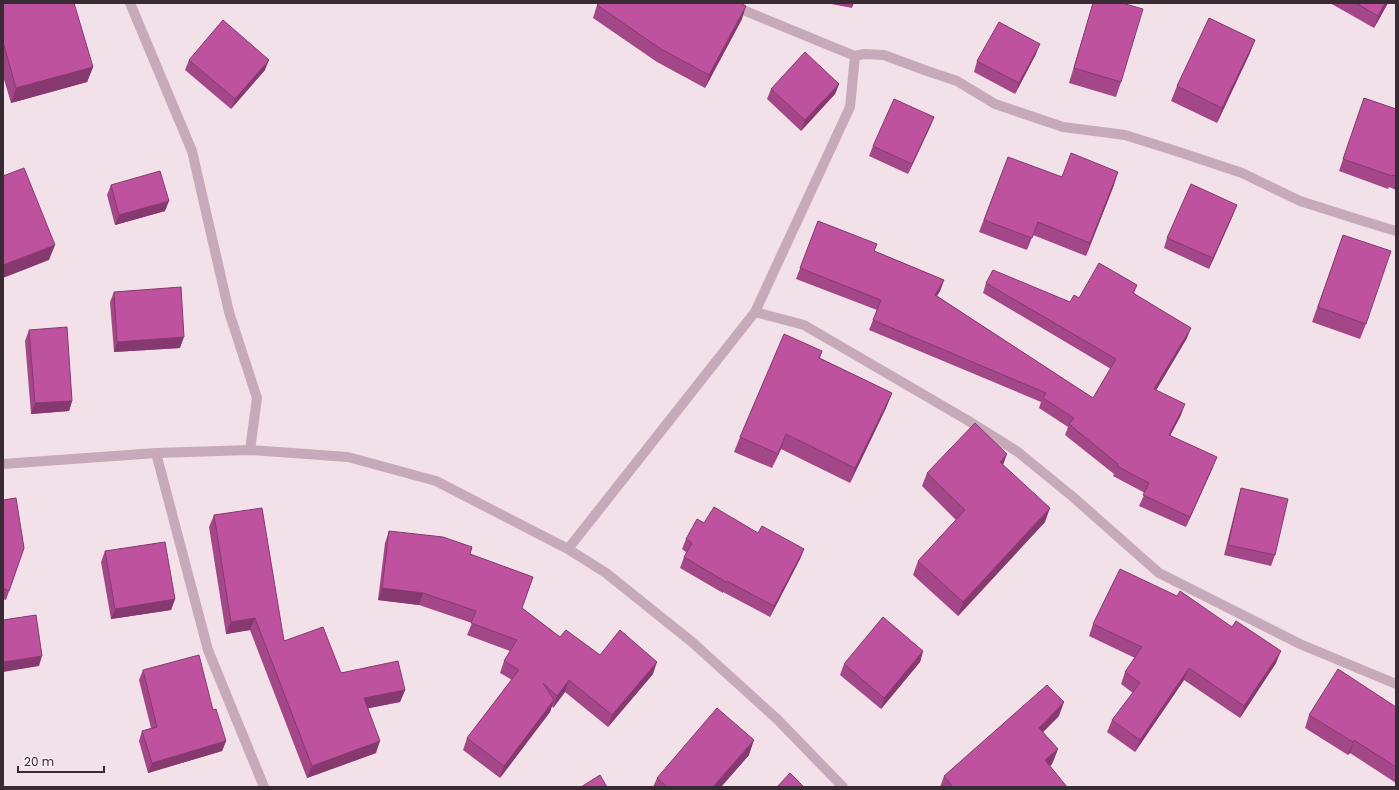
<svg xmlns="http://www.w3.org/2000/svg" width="1399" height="790" font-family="Poppins,sans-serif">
  <rect width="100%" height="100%" fill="#f2e1e8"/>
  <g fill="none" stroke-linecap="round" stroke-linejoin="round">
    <g stroke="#c7aab9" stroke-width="10">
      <polyline points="130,3 192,151 229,312 257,398 250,450"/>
      <polyline points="726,3 855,56 864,54 884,55 927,71 957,81 995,104 1063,127 1125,135 1179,152 1242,173 1300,201 1363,221 1396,231"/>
      <polyline points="755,312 850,107 855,56"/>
      <polyline points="156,453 208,650 264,787"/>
      <polyline points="3,464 156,453 250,450 348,457 436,481 568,549 606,573 692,642 777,719 843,787"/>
      <polyline points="568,549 755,312 804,325 967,420 1018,452 1073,497 1159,573 1300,644 1396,684"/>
    </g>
  </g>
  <g fill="#a44789">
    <polygon points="3,3 93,67 87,82 11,103 3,76"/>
    <polygon points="826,3 854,3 852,8"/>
    <polygon points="1093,3 1122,3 1121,82 1116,97 1069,83"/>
    <polygon points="1330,3 1388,3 1374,28"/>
    <polygon points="597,5 742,19 705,88 657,62 593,18"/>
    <polygon points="1255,40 1249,55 1217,123 1171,101 1177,86"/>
    <polygon points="1036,54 1015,94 974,72 977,61"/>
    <polygon points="189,60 265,70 231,109 185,70"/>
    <polygon points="839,84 835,94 801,131 767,99 771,89"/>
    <polygon points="1364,98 1396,109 1396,190 1389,187 1388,189 1339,171"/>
    <polygon points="934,117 930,127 908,174 869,156 873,146"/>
    <polygon points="1008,157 1062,177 1114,185 1086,256 1033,235 1027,250 979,232"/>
    <polygon points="111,185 165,211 115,225 107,195"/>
    <polygon points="1233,215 1209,269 1164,248 1167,238"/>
    <polygon points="818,221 875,251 944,280 940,291 937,296 1093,398 1111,369 983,293 986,283 1070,302 1079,298 1137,285 1134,293 1187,338 1156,390 1181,415 1170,436 1213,467 1186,527 1139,506 1145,493 1113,476 1114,474 1065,435 1068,427 1039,408 1041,402 869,330 877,310 796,279"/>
    <polygon points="1343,235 1366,324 1360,339 1312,322"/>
    <polygon points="114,292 180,348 114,352 110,302"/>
    <polygon points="29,330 72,401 69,411 31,414 25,341"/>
    <polygon points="822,351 820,358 892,393 886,408 850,483 781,449 772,468 734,452 740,437"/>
    <polygon points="1003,465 1045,522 958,616 913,575 918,561 956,520 922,486 927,473"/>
    <polygon points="1241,488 1275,555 1271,566 1224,555 1238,499"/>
    <polygon points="3,500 24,548 6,600 3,599"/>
    <polygon points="214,515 284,641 341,673 405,690 400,702 368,708 376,753 307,778 250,630 226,634 209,527"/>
    <polygon points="704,523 758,533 804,549 800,559 770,617 723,592 723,593 680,568 684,557 687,553 682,549 686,539"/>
    <polygon points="389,531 470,554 522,608 560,637 600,655 653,674 608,727 565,692 553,708 552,706 550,712 500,778 463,750 467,738 512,680 500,673 504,661 510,651 467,635 472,623 419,605 378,600 385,543"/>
    <polygon points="105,551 175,599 171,610 111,619 101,562"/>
    <polygon points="1093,624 1276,663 1240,718 1184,680 1135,752 1107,732 1112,720 1133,693 1121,684 1125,672 1135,658 1089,636"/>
    <polygon points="923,651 920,662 881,709 840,675 844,664"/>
    <polygon points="143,670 213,710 226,741 222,751 148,773 139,741 142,731 151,728 139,680"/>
    <polygon points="1396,707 1396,783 1350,753 1348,755 1305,728 1309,715"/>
    <polygon points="1059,716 1043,732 1058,749 1052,764 1050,766 1067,787 940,787 944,776"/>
    <polygon points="749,755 721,787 653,787 657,778"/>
  </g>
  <g fill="#86396f">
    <polygon points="1385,3 1388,3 1374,28 1378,16"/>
    <polygon points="746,6 742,19 705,88 709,75"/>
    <polygon points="1255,40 1249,55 1217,123 1222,108"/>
    <polygon points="1040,44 1036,54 1015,94 1019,83"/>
    <polygon points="269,60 265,70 231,109 235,99"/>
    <polygon points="93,67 87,82 11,103 16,88"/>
    <polygon points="839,84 835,94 801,131 805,120"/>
    <polygon points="934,117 930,127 908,174 912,164"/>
    <polygon points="1118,172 1114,185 1086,256 1090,243"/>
    <polygon points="169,201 165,211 115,225 119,215"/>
    <polygon points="1237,205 1233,215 1209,269 1213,258"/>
    <polygon points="55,245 49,260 3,278 3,265"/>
    <polygon points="944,280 940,291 931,305 935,295"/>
    <polygon points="1191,328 1187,338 1151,399 1154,389"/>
    <polygon points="184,337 180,348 114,352 117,342"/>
    <polygon points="892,393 886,408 850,483 855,468"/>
    <polygon points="72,401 69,411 31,414 35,403"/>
    <polygon points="1185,404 1181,415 1165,445 1169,435"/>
    <polygon points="786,434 781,449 772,468 778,454"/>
    <polygon points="1007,454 1002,468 1000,462"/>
    <polygon points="1217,457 1213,467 1186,527 1190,517"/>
    <polygon points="1050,508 1045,522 958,616 963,602"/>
    <polygon points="804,549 800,559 770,617 774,606"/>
    <polygon points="382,588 423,593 419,605 378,600"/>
    <polygon points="175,599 171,610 111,619 115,609"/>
    <polygon points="255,618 250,630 226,634 231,622"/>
    <polygon points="923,651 920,662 881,709 884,698"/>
    <polygon points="1281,651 1276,663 1240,718 1244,706"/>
    <polygon points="42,656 39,666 3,672 3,662"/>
    <polygon points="657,662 653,674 608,727 612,715"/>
    <polygon points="1189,668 1184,680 1135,752 1140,740"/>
    <polygon points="569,680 565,692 553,708 557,696"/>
    <polygon points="405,690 400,702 360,710 364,698"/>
    <polygon points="554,700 550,712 500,778 504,766"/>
    <polygon points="1064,702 1059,716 1033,742 1039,728"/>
    <polygon points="754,740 749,755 721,787 713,787"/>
    <polygon points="1354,740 1350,753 1348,755 1353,742"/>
    <polygon points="226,741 222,751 148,773 152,763"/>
    <polygon points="380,741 376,753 307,778 312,766"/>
    <polygon points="1058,749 1052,764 1040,775 1045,760"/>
  </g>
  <g fill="#bf529f" stroke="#86396f">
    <polygon points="3,3 74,3 93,67 16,88 3,42"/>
    <polygon points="599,3 692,3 693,4 693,3 740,3 746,6 709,75 661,49 597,5"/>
    <polygon points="1093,3 1122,3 1143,9 1121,82 1074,68"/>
    <polygon points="1356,3 1385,3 1378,16"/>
    <polygon points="1209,18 1255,40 1222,108 1177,86"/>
    <polygon points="223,20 269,60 235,99 189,60"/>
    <polygon points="999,22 1040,44 1019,83 977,61"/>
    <polygon points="805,52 839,84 805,120 771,89"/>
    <polygon points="1364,98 1396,109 1396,176 1393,175 1392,176 1343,159"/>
    <polygon points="894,99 934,117 912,164 873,146"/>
    <polygon points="1071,153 1118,172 1090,243 1038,222 1032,238 984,220 1008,157 1062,177"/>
    <polygon points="24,168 55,245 3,265 3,176"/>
    <polygon points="160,171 169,201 119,215 111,185"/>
    <polygon points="1191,184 1237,205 1213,258 1167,238"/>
    <polygon points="818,221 877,244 874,251 944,280 935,295 1093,398 1116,359 986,283 993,270 1070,302 1074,295 1079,298 1099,263 1137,285 1133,293 1191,328 1154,389 1185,404 1169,435 1217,457 1190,517 1143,495 1149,483 1117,466 1118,464 1069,424 1074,418 1043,398 1046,393 873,320 881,300 800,268"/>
    <polygon points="1343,235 1391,251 1366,324 1318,307"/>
    <polygon points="181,287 184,337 117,342 114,292"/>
    <polygon points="67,327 72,401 35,403 29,330"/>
    <polygon points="784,334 822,351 819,358 892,393 855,468 786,434 778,454 740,437"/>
    <polygon points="975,423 1007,454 1000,462 1050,508 963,602 918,561 965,510 927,473"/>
    <polygon points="1241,488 1288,499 1275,555 1228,545"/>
    <polygon points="16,498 24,548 9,591 3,588 3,500"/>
    <polygon points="714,507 758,533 762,526 804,549 774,606 727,581 726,582 684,557 692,543 686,539 697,519 704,523"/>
    <polygon points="262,508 284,641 323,627 341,673 398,661 405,690 364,698 380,741 312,766 255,618 231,622 214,515"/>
    <polygon points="389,531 443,537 472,547 470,554 533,577 522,608 560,637 566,630 600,655 620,630 657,662 612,715 569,680 557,696 543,683 554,700 504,766 467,738 519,670 504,661 517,640 471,623 476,611 423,593 382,588"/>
    <polygon points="165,542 175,599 115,609 105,551"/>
    <polygon points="1120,569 1177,596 1180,591 1232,627 1236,621 1281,651 1244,706 1189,668 1140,740 1112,720 1140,683 1125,672 1142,647 1093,624"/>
    <polygon points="36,615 42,656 3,662 3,620"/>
    <polygon points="883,617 923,651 884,698 844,664"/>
    <polygon points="199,655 213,710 216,709 226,741 152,763 142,731 157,727 143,670"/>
    <polygon points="1338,669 1396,707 1396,767 1354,740 1353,742 1309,715"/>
    <polygon points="1047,685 1064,702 1039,728 1058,749 1045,760 1067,787 953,787 944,776"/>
    <polygon points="717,708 754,740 713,787 667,787 657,778"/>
    <polygon points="790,773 804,787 777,787"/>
    <polygon points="600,775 607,787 581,787"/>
  </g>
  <rect width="1399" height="790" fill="none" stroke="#392b34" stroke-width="8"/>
  <path d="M18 766v6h86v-6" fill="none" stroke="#392b34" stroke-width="2"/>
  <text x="24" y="766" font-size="12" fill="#392b34" stroke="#faeef3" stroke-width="3" paint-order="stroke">20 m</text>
</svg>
